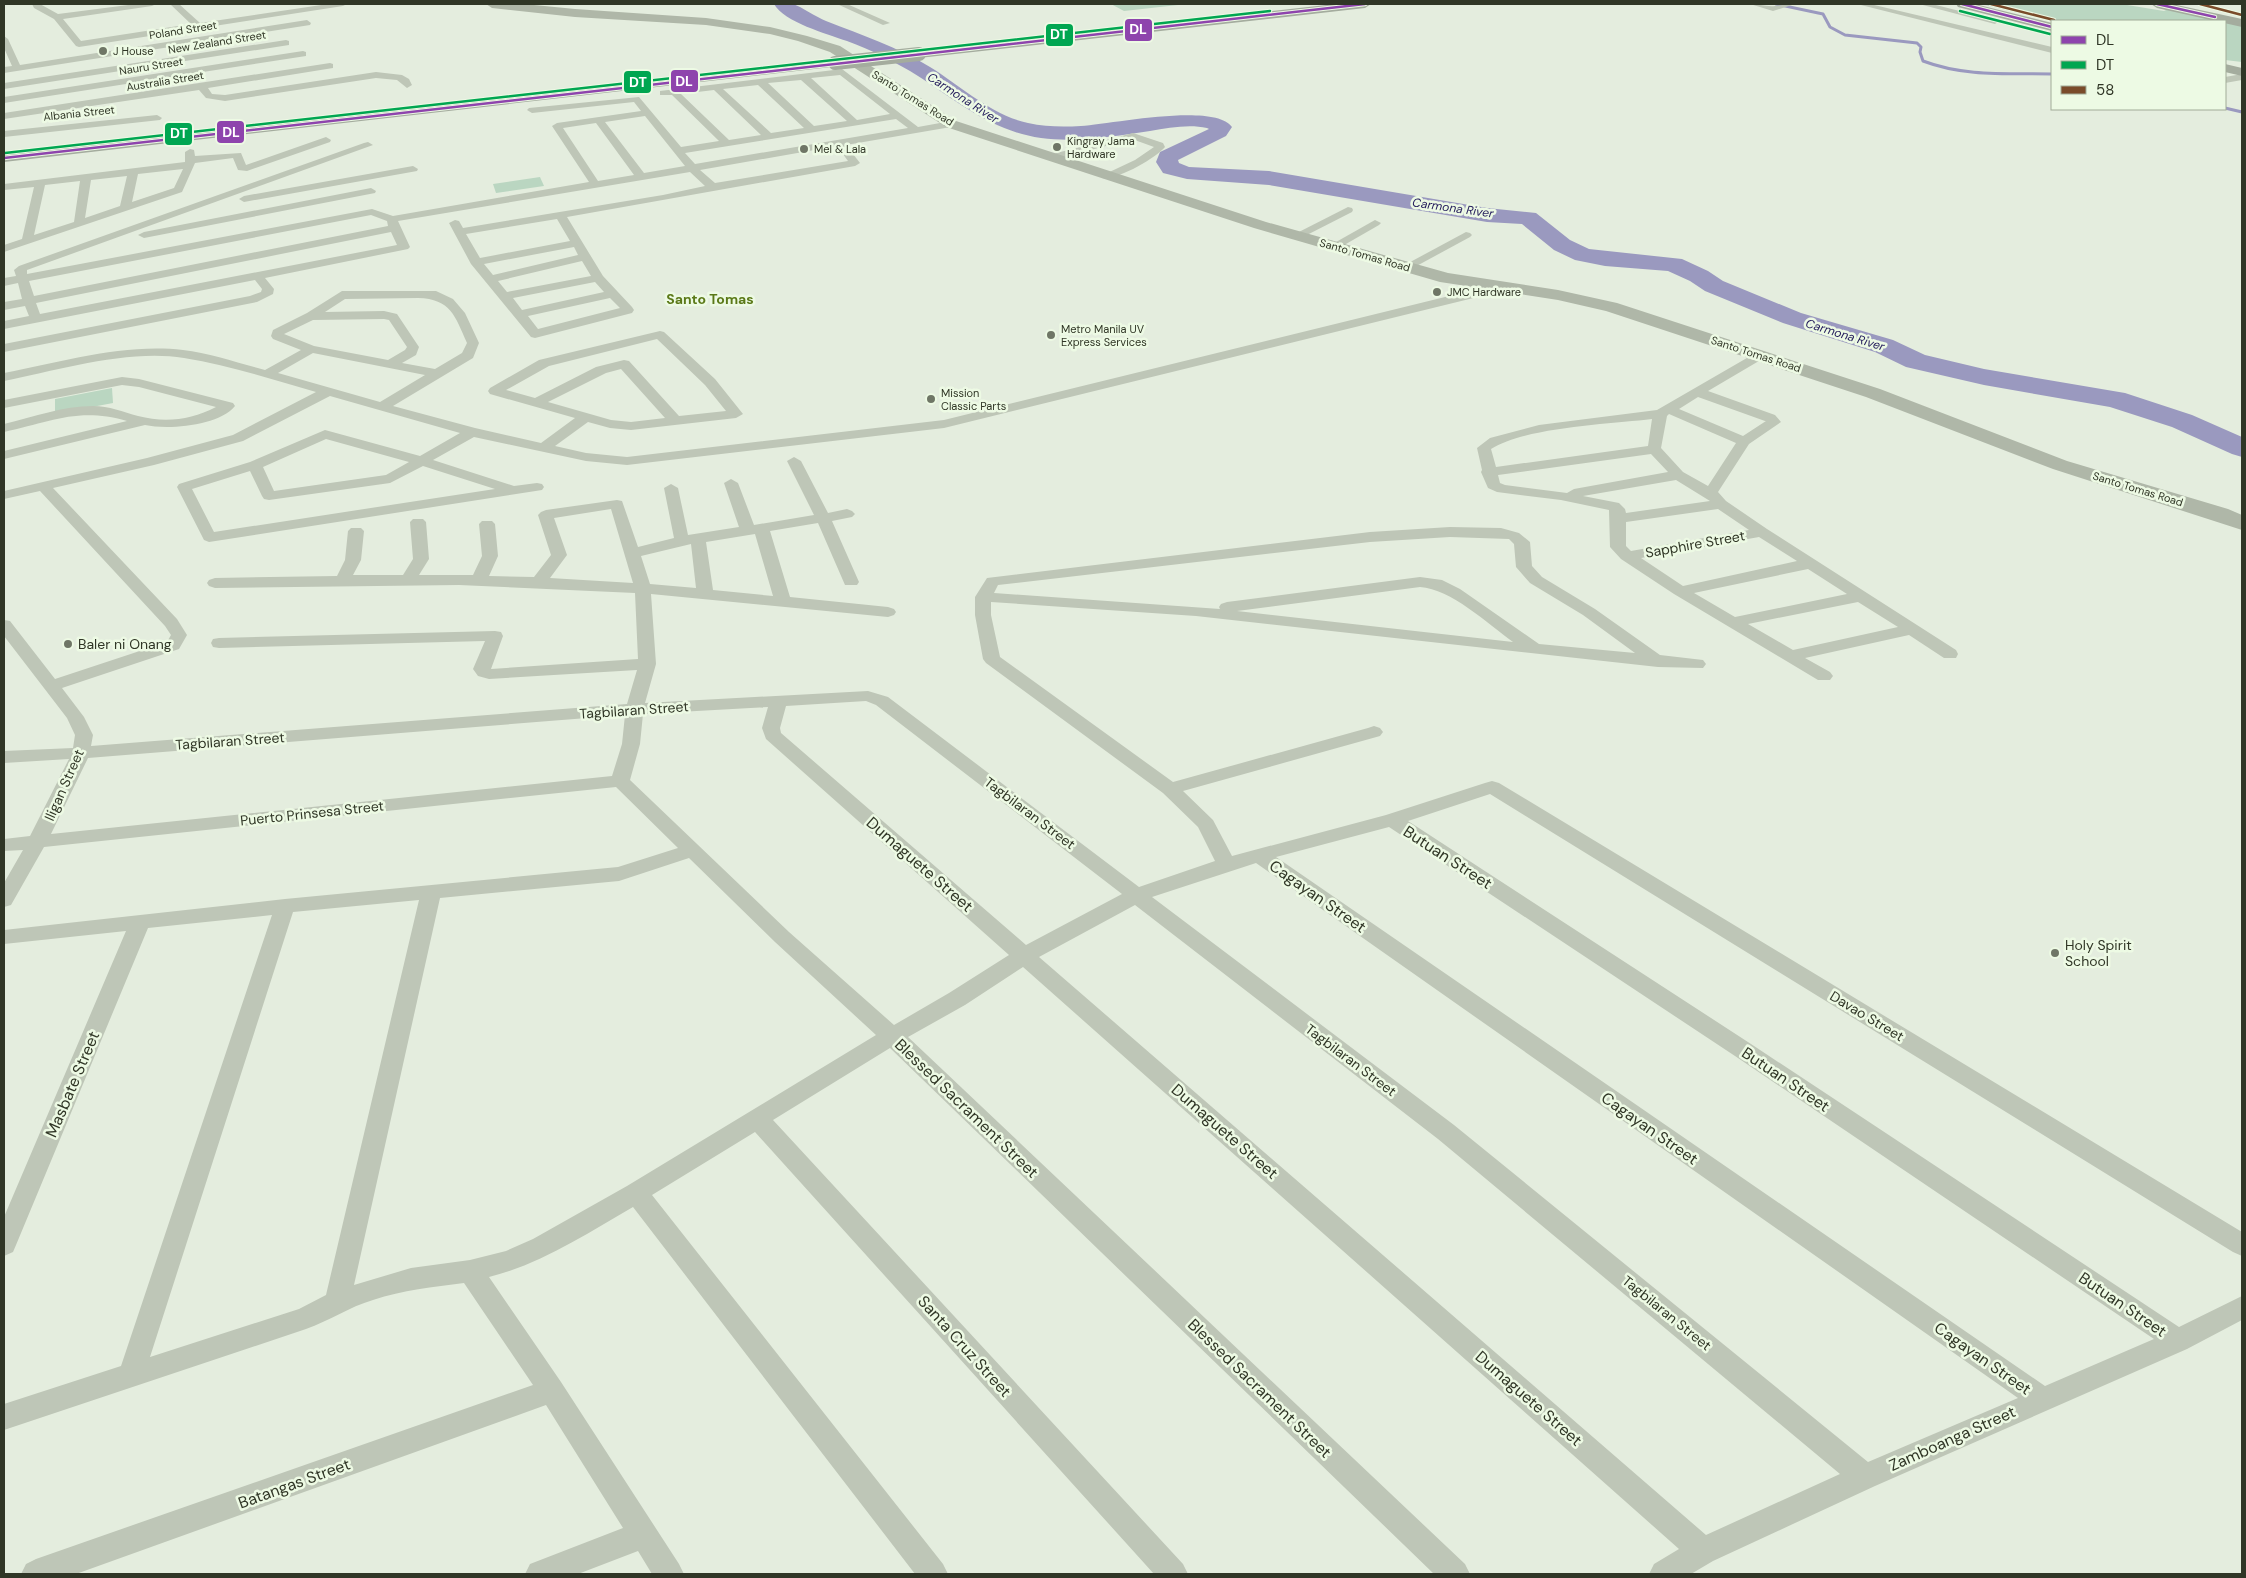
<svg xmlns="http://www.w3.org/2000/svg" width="2246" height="1578" font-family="'DM Sans',sans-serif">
  <rect width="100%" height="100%" fill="#e4edde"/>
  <g fill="#bad6c1">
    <polygon points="1111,4 1187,4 1124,11"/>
    <polygon points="1981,4 2121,4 2164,11 2168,9 2237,23 2242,24 2242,62 2225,60 2225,21 2052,21"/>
    <polygon points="540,177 544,186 496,193 493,184"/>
    <polygon points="112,388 113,403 55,414 55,399"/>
  </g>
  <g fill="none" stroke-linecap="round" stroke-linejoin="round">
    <g stroke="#9a99bf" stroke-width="3">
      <path d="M 1776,4 L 1823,14 L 1830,27 L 1845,35 L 1917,43 L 1921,47 L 1920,52 L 1923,61 C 1965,77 2008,73 2052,74"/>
      <polyline points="2225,108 2242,112"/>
    </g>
    <path fill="#9a99bf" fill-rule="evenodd" d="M 774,4 C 779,4 787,2 793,4 C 802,7 816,17 826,21 C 862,35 897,47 930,67 C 961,86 991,115 1028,123 C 1046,127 1063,127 1081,126 C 1111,124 1215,102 1232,127 L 1226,136 L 1178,160 L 1179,163 L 1189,167 L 1269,171 L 1487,208 L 1536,213 L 1570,240 L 1589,249 L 1682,259 L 1708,271 L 1723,281 L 1801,313 L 1893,340 L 1925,355 L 1984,369 L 2125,393 L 2192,415 L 2242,437 L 2242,457 L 2232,454 L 2172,427 L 2110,407 L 1984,385 L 1906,367 L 1875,352 L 1783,323 L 1705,291 L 1690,281 L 1668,271 L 1605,266 L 1575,260 L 1554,250 L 1522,224 L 1487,222 L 1269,185 L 1187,179 L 1163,173 L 1156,162 L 1160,152 L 1209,129 L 1207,128 C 1188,124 1169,128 1150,131 C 1115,136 1077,143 1041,138 C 992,131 958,102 918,76 C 896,62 871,50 847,41 C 827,34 784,22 774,4 Z"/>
    <g fill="#bec6b7" fill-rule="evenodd">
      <polygon points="32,4 40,4 58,14 136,4 156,4 152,6 63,19 81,41 191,24 170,4 179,4 200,23 328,4 347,4 343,6 79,47 76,46 54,19 34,8"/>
      <polygon points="837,4 847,4 890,23 883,25"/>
      <path d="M 1750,4 C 1758,4 1767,7 1775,6 C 1782,5 1788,4 1795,4 L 1773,11 Z"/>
      <polygon points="1857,4 1870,4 2052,47 2052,53"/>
      <polygon points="1919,4 1932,4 1999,21 1995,24"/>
      <polygon points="307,20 311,23 310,25 4,73 4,67 12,66 4,48 4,36 8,39 20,65"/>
      <polygon points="286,40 289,41 289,45 4,89 4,83"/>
      <polygon points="303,51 306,52 306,56 4,103 4,97"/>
      <polygon points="330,63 333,64 333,68 208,88 212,94 225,95 376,72 402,75 409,79 412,85 407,88 397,80 376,78 225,101 206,98 199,90 4,119 4,113"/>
      <path d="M 842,69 L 918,127 L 951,121 L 956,124 L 951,127 L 846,145 L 860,163 L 855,166 L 567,217 L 603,276 L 632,307 L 634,310 L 632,313 L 535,338 L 531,337 L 471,264 L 449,223 L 455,220 L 459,221 L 463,228 L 663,195 L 705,186 L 690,172 L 398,221 L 410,247 L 408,249 L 265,278 L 274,289 L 273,294 L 257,302 L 4,352 L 4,344 L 250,296 L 261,292 L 262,289 L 255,280 L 4,329 L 4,321 L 29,316 L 25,306 L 4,310 L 4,302 L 22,299 L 18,283 L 4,286 L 4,278 L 16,276 L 14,270 L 19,266 L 364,143 L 368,142 L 373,145 L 27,270 L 27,274 L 372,209 L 393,216 L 589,182 L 552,126 L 557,123 L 641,111 L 634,102 L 532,113 L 527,110 L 529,108 L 639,97 L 681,147 L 719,141 L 672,95 L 660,95 L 660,91 ZM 840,75 L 890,114 L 857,120 L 811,78 ZM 801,80 L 847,121 L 814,126 L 768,83 ZM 758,85 L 804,128 L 771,133 L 723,89 ZM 714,90 L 761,135 L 729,140 L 681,94 ZM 645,116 L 685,166 L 644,173 L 605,122 ZM 896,119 L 908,128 L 695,164 L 685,153 ZM 596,123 L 634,175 L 598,181 L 563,128 ZM 837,146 L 848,161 L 715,183 L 700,170 ZM 371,215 L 387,221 L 388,226 L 34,296 L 29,281 ZM 557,219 L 570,241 L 480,258 L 466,234 ZM 391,232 L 397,245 L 40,314 L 36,303 ZM 574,247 L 578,255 L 493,275 L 484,264 ZM 582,261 L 591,276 L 507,292 L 498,281 ZM 595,282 L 604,292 L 522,310 L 513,298 ZM 610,298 L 620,308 L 538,329 L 528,316 Z"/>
      <polygon points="2242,74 2242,80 2225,83 2225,77"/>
      <polygon points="157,115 162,118 160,120 4,137 4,131"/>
      <path d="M 1133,133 L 1163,143 L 1165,147 C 1156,158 1116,181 1102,178 L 1101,176 L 1135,160 L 1154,147 L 1132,139 L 1053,160 L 1048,157 L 1049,155 Z"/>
      <path d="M 326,137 L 331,140 L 330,142 L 247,171 L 238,170 L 233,158 L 195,163 L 182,192 L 4,252 L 4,245 L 22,239 L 34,187 L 4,190 L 4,184 L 185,162 L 185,152 L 190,149 L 194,150 L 195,156 L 241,153 L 246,165 ZM 183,169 L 174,188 L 132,202 L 138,174 ZM 127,176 L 120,206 L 85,218 L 91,180 ZM 80,181 L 74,222 L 34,235 L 45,185 Z"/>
      <polygon points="413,166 418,169 417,171 244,202 239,199 244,196"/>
      <polygon points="371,188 376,191 375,193 144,238 138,235 144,232"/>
      <polygon points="1348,207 1352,208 1353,210 1352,212 1301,238 1297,239 1291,236"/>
      <polygon points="1375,220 1381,223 1379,225 1339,248 1335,249 1329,246"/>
      <polygon points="1466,232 1470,233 1472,235 1470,237 1411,269 1403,269 1401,267"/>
      <path d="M 1502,283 L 1506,284 L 1508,287 L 1506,290 L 944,428 L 627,465 L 586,461 L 474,437 L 433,460 L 514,486 L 537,483 L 542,484 L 544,487 L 542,490 L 209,542 L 204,540 L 177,487 L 179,484 L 250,462 L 325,430 L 420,456 L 460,433 L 330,396 L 243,441 L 154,465 L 53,488 L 177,619 L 187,635 L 179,649 L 62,688 L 84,717 L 93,735 L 91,746 L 627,704 L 637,670 L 489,679 L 478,676 L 473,669 L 485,641 L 219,648 L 213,647 L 211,643 L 213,639 L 219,638 L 495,631 L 501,632 L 503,636 L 491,669 L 638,659 L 635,593 L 459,585 L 215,588 L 209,586 L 207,583 L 209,580 L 215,578 L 337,576 L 345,560 L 348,531 L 351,528 L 361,528 L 364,531 L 361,560 L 353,575 L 403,575 L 413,559 L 410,522 L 413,519 L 423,519 L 426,522 L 429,559 L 419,575 L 473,575 L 482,556 L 479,524 L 482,521 L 492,521 L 495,524 L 498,556 L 489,576 L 534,577 L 551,555 L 538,515 L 541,512 L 546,510 L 617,500 L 622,501 L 638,547 L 674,538 L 664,488 L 671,484 L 678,488 L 688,535 L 739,527 L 724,483 L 731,479 L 738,483 L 754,525 L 814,515 L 787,461 L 794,457 L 801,461 L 828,513 L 847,509 L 852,511 L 855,514 L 852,517 L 832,521 L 859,582 L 857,585 L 845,585 L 818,523 L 770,531 L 790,597 L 888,607 L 894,609 L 896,612 L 894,615 L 888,617 L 651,594 L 656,664 L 645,703 L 868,691 L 888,697 L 1139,887 L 1215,861 L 1198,827 L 1163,793 L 986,663 L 983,659 L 975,615 L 975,597 L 987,578 L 1370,532 L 1450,527 L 1501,528 L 1519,533 L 1530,542 L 1532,566 L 1542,577 L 1595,609 L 1660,655 L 1703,660 L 1706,664 L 1703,668 L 1658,667 L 1196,616 L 991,602 L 991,615 L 1000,657 L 1173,782 L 1368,728 L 1374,726 L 1380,728 L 1383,732 L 1380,736 L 1183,791 L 1213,820 L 1232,856 L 1386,815 L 1485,783 L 1492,781 L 1499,783 L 2242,1232 L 2242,1256 L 2233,1252 L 1490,794 L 1408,821 L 1751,1044 L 2179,1327 L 2242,1296 L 2242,1320 L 2187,1349 L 1875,1486 L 1713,1561 L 1691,1574 L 1649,1574 L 1654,1564 L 1679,1549 L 1023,967 L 965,1005 L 908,1037 L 1465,1564 L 1470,1574 L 1434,1574 L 890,1048 L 773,1120 L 1183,1564 L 1188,1574 L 1154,1574 L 755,1132 L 652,1195 L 943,1564 L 948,1574 L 915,1574 L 633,1207 C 586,1234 541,1264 489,1277 L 561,1382 L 679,1564 L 684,1574 L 652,1574 L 638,1551 L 578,1574 L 525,1574 L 530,1564 L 623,1528 L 546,1405 L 76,1574 L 21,1574 L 26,1564 L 36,1559 L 533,1385 L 464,1283 C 433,1287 403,1290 373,1300 C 349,1307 329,1321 306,1329 L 4,1430 L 4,1404 L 121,1366 L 272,915 L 148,928 L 16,1245 L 13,1252 L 4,1256 L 4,1217 L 126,931 L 4,944 L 4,930 L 285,899 L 618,867 L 678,848 L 616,787 L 44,847 L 11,905 L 4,907 L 4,883 L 23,850 L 4,851 L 4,839 L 30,836 L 69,759 L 4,763 L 4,751 L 73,748 L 75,735 L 67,718 L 4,636 L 4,620 L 10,621 L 55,679 L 167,642 L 171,635 L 165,626 L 40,491 L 4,499 L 4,491 L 147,458 L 233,435 L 316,392 C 273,380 229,365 184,358 C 128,349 59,370 4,381 L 4,373 C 61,362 124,343 183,350 C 210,353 238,363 265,370 L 301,350 L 273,339 L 271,336 L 273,330 L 307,313 L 342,291 L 436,291 L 453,299 L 465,313 L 479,343 L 473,358 L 393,406 L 475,428 L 541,443 L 575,418 L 490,394 L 488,391 L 490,388 L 539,360 L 660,331 L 664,332 L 715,379 L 743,414 L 736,418 L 631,430 L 610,428 L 588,422 L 555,446 L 586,453 L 627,457 L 944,420 ZM 418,298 C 451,299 455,316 467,343 L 462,353 L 435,369 L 402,363 L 416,355 L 419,347 L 397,314 L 384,311 L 325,312 L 345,299 ZM 384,319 L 389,320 L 407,347 L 405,350 L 388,360 L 314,346 L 284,334 L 313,320 ZM 657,339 L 705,385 L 726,411 L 679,416 L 629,361 L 624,360 L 596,367 L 535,398 L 506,390 L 549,366 ZM 313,353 L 425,375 L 380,402 L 278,373 ZM 621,369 L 665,418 L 631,422 L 611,420 L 548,402 L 606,373 ZM 326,439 L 409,462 L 386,475 L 274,491 L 263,467 ZM 423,466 L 495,489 L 214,532 L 192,489 L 250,471 L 262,496 L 264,499 L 269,500 L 390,483 ZM 611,509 L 633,583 L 550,578 L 567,555 L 554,518 ZM 755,534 L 773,596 L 713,590 L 706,542 ZM 1450,537 L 1509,539 L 1514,544 L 1516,567 L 1530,583 L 1583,615 L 1635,653 L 1539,644 L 1460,589 L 1442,580 L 1420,577 L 1227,602 L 1221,604 L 1219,607 L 1220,609 L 994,593 L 998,585 L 1370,542 ZM 691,544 L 696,588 L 650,584 L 641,556 ZM 1420,587 C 1451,589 1487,623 1513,642 L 1237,611 ZM 866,701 L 876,705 L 1122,894 L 1026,945 L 781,733 L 780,728 L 786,706 ZM 768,707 L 762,728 L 766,739 L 1009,955 L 949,993 L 894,1025 L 789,932 L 630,780 L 640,744 L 643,714 ZM 625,715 L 622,744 L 612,776 L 51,834 L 88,758 ZM 1389,827 L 1735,1056 L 2154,1339 L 2045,1386 L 1276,857 ZM 689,858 L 775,942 L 876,1035 L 627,1186 L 533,1239 L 506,1251 L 470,1260 L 411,1268 L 354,1285 L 440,898 L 619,881 ZM 1256,863 L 2018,1398 L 1868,1462 L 1454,1125 L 1152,897 ZM 419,900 L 326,1295 L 299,1309 L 150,1357 L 293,912 ZM 1135,905 L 1438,1139 L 1840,1474 L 1706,1535 L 1039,957 Z"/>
      <path d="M 1759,351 L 1764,352 L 1765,355 L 1764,358 L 1708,391 L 1775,415 L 1781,422 L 1749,444 L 1718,492 L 1726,501 L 1767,529 L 1956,650 L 1958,654 L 1956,658 L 1944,658 L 1909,635 L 1805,658 L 1830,672 L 1833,676 L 1830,680 L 1818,680 L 1674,594 L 1621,559 L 1610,547 L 1609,510 L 1561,500 L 1497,492 L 1488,488 L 1481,472 L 1482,470 L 1477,448 L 1490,438 L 1539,425 L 1657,410 ZM 1698,397 L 1765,421 L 1766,421 L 1743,436 L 1679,409 ZM 1669,414 L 1736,443 L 1708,486 L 1683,472 L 1661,448 L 1667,416 ZM 1652,419 L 1648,446 L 1496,467 L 1491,449 C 1526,427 1610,424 1652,419 ZM 1651,454 L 1668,472 L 1574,489 L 1567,493 L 1505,485 L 1500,483 L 1498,475 ZM 1676,480 L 1710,501 L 1626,513 L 1625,509 L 1619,503 L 1583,496 ZM 1718,509 L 1749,530 L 1631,551 L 1626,546 L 1626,522 ZM 1759,537 L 1797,561 L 1683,586 L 1641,558 ZM 1808,569 L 1847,594 L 1735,617 L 1694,593 ZM 1858,602 L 1898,627 L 1793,650 L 1748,624 Z"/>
      <path d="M 122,377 L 139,379 L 233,403 L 235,406 C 219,426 168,430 145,425 L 4,459 L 4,451 L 127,421 C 78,407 51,422 4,432 L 4,424 C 33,417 63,406 93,406 C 109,406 123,412 138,416 C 165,423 191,420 216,407 L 139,387 L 122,385 L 4,408 L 4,400 Z"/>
    </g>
    <polygon fill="#afb7a8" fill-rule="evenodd" points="486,4 524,4 575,9 706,18 770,27 807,36 840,46 956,121 1266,222 1448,273 1558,290 1617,303 1880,389 2067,461 2228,509 2242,515 2242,530 2053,469 1866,397 1606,311 1558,300 1440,282 1254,228 946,127 830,52 798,41 770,34 706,25 575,17 492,8"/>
    <g fill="#a4ac9e" fill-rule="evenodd">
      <polygon points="1335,4 1371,4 1365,8 919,58 912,54 919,50"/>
      <polygon points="1956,4 1975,4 2052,23 2052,31 1958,7"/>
      <polygon points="2151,4 2172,4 2242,19 2242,27 2157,8"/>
      <polygon points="835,59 840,60 842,63 840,66 4,162 4,153"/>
      <polygon points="2225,64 2242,68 2242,76 2225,72"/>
    </g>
    <polyline stroke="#a4ac9e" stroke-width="14" points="835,63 919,54"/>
    <defs>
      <g id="bus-1">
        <polyline points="1962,4 2052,27"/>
        <polyline points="2157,4 2215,17"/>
        <polyline points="4,158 1365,4"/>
      </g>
      <g id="bus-2">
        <polyline points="1960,11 2050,34"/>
        <polyline points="5,153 1270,11"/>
      </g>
      <g id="bus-3">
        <polyline points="1991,4 2054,20"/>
        <polyline points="2200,4 2242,15"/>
      </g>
    </defs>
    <use href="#bus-1" stroke="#edfae4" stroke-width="4.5"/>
    <use href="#bus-2" stroke="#edfae4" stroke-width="4.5"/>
    <use href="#bus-3" stroke="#edfae4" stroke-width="4.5"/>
    <use href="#bus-1" stroke="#8e44ad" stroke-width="2.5"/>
    <use href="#bus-2" stroke="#00a651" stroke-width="2.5"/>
    <use href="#bus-3" stroke="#7a4b2a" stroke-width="2.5"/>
  </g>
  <g fill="#6f7666" stroke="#edfae4" stroke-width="2">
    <circle cx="103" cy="51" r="5"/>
    <circle cx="1057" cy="147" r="5"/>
    <circle cx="804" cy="149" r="5"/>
    <circle cx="1437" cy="292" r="5"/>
    <circle cx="1051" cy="335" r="5"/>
    <circle cx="931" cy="399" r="5"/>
    <circle cx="68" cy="644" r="5"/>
    <circle cx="2055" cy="953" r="5"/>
  </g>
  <g text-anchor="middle" stroke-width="5" stroke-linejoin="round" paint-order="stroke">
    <g font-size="11" fill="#303626" stroke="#edfae4">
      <text transform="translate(183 30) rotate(-9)" y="4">Poland Street</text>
      <text transform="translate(217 42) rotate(-9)" y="4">New Zealand Street</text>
      <text transform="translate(151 66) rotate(-9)" y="4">Nauru Street</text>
      <text transform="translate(165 81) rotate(-9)" y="4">Australia Street</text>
      <text transform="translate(913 98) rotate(32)" y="4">Santo Tomas Road</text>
      <text transform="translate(79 113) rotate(-6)" y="4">Albania Street</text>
      <text transform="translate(1365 255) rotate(16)" y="4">Santo Tomas Road</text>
      <text transform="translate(1756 354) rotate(18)" y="4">Santo Tomas Road</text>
      <text transform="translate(2138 489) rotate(17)" y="4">Santo Tomas Road</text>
    </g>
    <g font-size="11" fill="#303626" stroke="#edfae4" text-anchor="start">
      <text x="113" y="55">J House</text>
      <text x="1067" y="145">Kingray Jama<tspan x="1067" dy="13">Hardware</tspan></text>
      <text x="814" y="153">Mel &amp; Lala</text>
      <text x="1447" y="296">JMC Hardware</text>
      <text x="1061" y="333">Metro Manila UV<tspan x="1061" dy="13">Express Services</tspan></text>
      <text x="941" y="397">Mission<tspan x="941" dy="13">Classic Parts</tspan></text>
    </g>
    <g font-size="12" font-style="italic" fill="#21195a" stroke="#edfae4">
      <text transform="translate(963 98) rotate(33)" y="4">Carmona River</text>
      <text transform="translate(1453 208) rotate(8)" y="4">Carmona River</text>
      <text transform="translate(1845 335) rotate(17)" y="4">Carmona River</text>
    </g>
    <g font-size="14" font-weight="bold" fill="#5b7918" stroke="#edfae4">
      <text x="710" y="304">Santo Tomas</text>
    </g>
    <g font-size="14" fill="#303626" stroke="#edfae4">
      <text transform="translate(1695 544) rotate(-10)" y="5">Sapphire Street</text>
      <text transform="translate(634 710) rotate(-4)" y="5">Tagbilaran Street</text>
      <text transform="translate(230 741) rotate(-4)" y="5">Tagbilaran Street</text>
      <text transform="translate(64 785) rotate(-66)" y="5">Iligan Street</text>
      <text transform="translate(312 813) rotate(-6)" y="5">Puerto Prinsesa Street</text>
      <text transform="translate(1030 813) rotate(37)" y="5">Tagbilaran Street</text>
      <text transform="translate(1867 1016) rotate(31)" y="5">Davao Street</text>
      <text transform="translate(1351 1060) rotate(37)" y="5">Tagbilaran Street</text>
      <text transform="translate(1667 1313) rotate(39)" y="5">Tagbilaran Street</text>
    </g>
    <g font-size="14" fill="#303626" stroke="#edfae4" text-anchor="start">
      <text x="78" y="649">Baler ni Onang</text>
      <text x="2065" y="950">Holy Spirit<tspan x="2065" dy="16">School</tspan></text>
    </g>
    <g font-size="16" fill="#303626" stroke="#edfae4">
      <text transform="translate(1448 857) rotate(33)" y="6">Butuan Street</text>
      <text transform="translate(920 864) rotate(41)" y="6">Dumaguete Street</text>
      <text transform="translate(1318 896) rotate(35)" y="6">Cagayan Street</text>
      <text transform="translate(1786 1079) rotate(34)" y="6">Butuan Street</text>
      <text transform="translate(72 1084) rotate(-67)" y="6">Masbate Street</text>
      <text transform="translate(967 1108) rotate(44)" y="6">Blessed Sacrament Street</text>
      <text transform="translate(1650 1128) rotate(35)" y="6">Cagayan Street</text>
      <text transform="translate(1225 1131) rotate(41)" y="6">Dumaguete Street</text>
      <text transform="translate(2123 1304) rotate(34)" y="6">Butuan Street</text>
      <text transform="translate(965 1346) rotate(48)" y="6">Santa Cruz Street</text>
      <text transform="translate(1983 1358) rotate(35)" y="6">Cagayan Street</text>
      <text transform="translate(1260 1388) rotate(44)" y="6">Blessed Sacrament Street</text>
      <text transform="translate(1529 1398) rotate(41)" y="6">Dumaguete Street</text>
      <text transform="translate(1952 1438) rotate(-24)" y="6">Zamboanga Street</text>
      <text transform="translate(294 1483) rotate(-20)" y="6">Batangas Street</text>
    </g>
  </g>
  <g stroke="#edfae4" stroke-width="2">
    <rect x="1124" y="18" width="29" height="24" rx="5" fill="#8e44ad"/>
    <rect x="1045" y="23" width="29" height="24" rx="5" fill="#00a651"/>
    <rect x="670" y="69" width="29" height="24" rx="5" fill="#8e44ad"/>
    <rect x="623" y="70" width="29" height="24" rx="5" fill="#00a651"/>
    <rect x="216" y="120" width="29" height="24" rx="5" fill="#8e44ad"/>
    <rect x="164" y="122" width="29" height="24" rx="5" fill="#00a651"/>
  </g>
  <g font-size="14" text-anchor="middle" font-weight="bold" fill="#fff">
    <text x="1138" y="34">DL</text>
    <text x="1059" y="39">DT</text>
    <text x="684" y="86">DL</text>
    <text x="638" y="87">DT</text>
    <text x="231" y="137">DL</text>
    <text x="179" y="138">DT</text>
  </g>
  <rect width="2246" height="1578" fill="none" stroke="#303626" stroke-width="10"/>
  <rect x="2051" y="20" width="175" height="90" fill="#edfae4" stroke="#a1ac98"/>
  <rect x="2061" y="36" width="25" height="8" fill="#8e44ad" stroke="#a1ac98"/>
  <text x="2096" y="45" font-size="15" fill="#303626">DL</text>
  <rect x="2061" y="61" width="25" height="8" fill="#00a651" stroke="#a1ac98"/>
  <text x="2096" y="70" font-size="15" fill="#303626">DT</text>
  <rect x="2061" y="86" width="25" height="8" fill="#7a4b2a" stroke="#a1ac98"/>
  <text x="2096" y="95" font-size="15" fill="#303626">58</text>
</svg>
